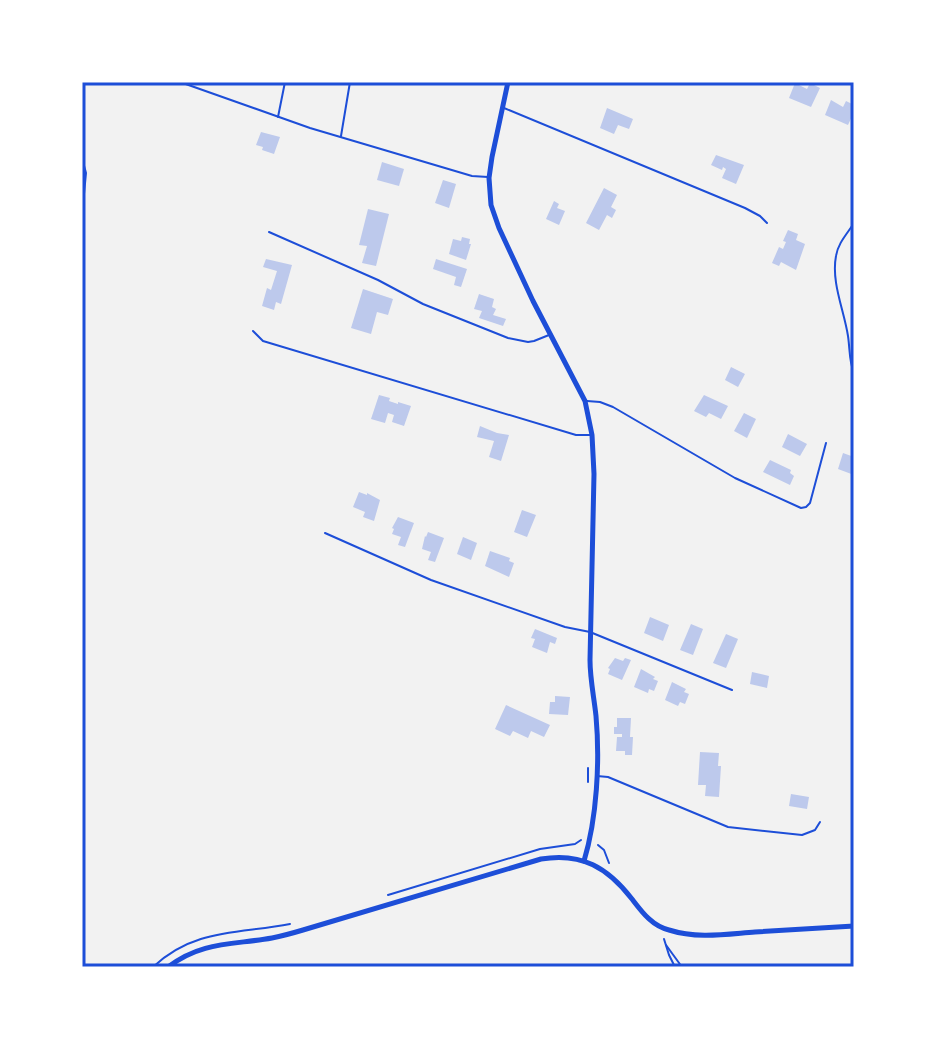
<svg xmlns="http://www.w3.org/2000/svg" width="936" height="1049" font-family="'Noto Sans',sans-serif">
  <rect width="100%" height="100%" fill="#f2f2f2"/>
  <g fill="#bdc9ec">
    <polygon points="795,83 807,89 810,83 820,88 811,107 789,98"/>
    <polygon points="831,100 843,107 846,101 854,105 854,112 848,125 825,115"/>
    <polygon points="607,108 633,119 629,129 618,125 614,134 600,128"/>
    <polygon points="261,132 280,137 274,154 262,150 263,147 256,145"/>
    <polygon points="716,155 744,165 736,184 722,178 726,169 723,167 722,170 711,165"/>
    <polygon points="382,162 404,169 399,186 377,180"/>
    <polygon points="443,180 456,184 449,208 435,203"/>
    <polygon points="604,188 617,195 611,207 616,210 612,218 607,215 599,230 586,223"/>
    <polygon points="554,201 559,204 557,208 565,211 559,225 546,219"/>
    <polygon points="368,209 389,214 376,266 362,263 367,246 359,245"/>
    <polygon points="788,230 798,234 796,240 805,244 796,270 781,262 779,266 772,263 779,247 783,249 786,242 783,241"/>
    <polygon points="462,237 470,239 469,244 471,244 466,260 449,254 453,239 461,241"/>
    <polygon points="266,259 292,265 281,304 276,302 274,310 262,306 267,288 271,290 277,271 263,267"/>
    <polygon points="436,259 467,269 461,287 454,285 456,277 433,269"/>
    <polygon points="363,289 393,299 388,315 377,312 371,334 351,328"/>
    <polygon points="479,294 494,299 492,307 496,309 493,315 506,319 503,326 479,318 482,311 474,309"/>
    <polygon points="731,367 745,374 738,387 725,380"/>
    <polygon points="379,395 390,398 389,401 398,404 398,402 411,406 404,426 392,422 394,415 388,413 385,423 371,419"/>
    <polygon points="704,395 728,406 721,419 709,413 706,417 694,411"/>
    <polygon points="744,413 756,419 747,438 734,431"/>
    <polygon points="480,426 497,433 509,435 501,461 489,457 494,441 477,437"/>
    <polygon points="788,434 807,444 800,456 782,447"/>
    <polygon points="843,453 854,457 854,475 838,469"/>
    <polygon points="770,460 791,470 790,473 794,476 790,485 763,472"/>
    <polygon points="359,492 367,495 367,493 380,500 374,521 363,517 365,512 353,507"/>
    <polygon points="522,510 536,515 527,537 514,532"/>
    <polygon points="398,517 414,523 405,547 398,545 401,537 392,534 394,529 392,528"/>
    <polygon points="428,532 444,538 435,562 428,560 431,552 422,549 425,536 426,537"/>
    <polygon points="463,537 477,543 471,560 457,554"/>
    <polygon points="490,551 510,558 509,561 514,563 509,577 485,566"/>
    <polygon points="650,617 669,625 663,641 644,633"/>
    <polygon points="691,624 703,629 693,655 680,650"/>
    <polygon points="535,629 557,638 555,644 550,642 547,653 532,647 535,639 531,638"/>
    <polygon points="726,634 738,639 726,668 713,663"/>
    <polygon points="615,658 623,661 625,658 631,660 622,680 608,674 610,669 608,668"/>
    <polygon points="641,669 655,677 653,679 658,681 654,691 649,689 648,693 634,687"/>
    <polygon points="752,672 769,676 767,688 750,684"/>
    <polygon points="672,682 686,689 684,692 689,694 685,704 680,702 678,706 665,700"/>
    <polygon points="555,696 570,697 568,715 549,714 550,702 555,702"/>
    <polygon points="506,705 550,725 544,737 531,731 528,738 513,731 510,736 495,729"/>
    <polygon points="617,718 631,718 630,737 633,737 632,755 625,755 625,751 616,751 617,737 622,737 622,734 614,734 614,727 617,727"/>
    <polygon points="700,752 719,753 718,766 721,766 719,797 705,796 706,785 698,785"/>
    <polygon points="791,794 809,797 807,809 789,806"/>
  </g>
  <g fill="none" stroke-linecap="round" stroke-linejoin="round">
    <g stroke="#1d4ed8" stroke-width="2">
      <polyline points="82,158 86,173 82,215"/>
      <polyline points="588,782 588,768"/>
      <polyline points="598,845 604,850 609,863"/>
      <polyline points="388,895 540,849 575,844 581,840"/>
      <polyline points="664,939 669,955 675,967"/>
      <polyline points="666,945 682,967"/>
      <path d="M 153,967 C 194,928 239,934 290,924"/>
    </g>
    <g stroke="#1d4ed8" stroke-width="2">
      <polyline points="180,82 310,128 472,176 488,177"/>
      <polyline points="504,108 745,208 760,216 767,223"/>
      <polyline points="278,117 285,82"/>
      <polyline points="341,136 350,82"/>
      <path d="M 854,223 C 847,234 838,243 836,256 C 831,282 844,310 848,336 C 850,349 849,362 854,373"/>
      <polyline points="269,232 378,280 423,304 508,338 528,342 534,341 549,335"/>
      <polyline points="253,331 263,341 576,435 591,435"/>
      <polyline points="587,401 600,402 613,407 735,478 801,508 806,507 810,503 826,443"/>
      <polyline points="325,533 431,580 565,627 590,632 732,690"/>
      <polyline points="597,776 608,777 728,827 802,835 815,830 820,822"/>
    </g>
    <g stroke="#1d4ed8" stroke-width="5">
      <path d="M 508,82 L 492,157 L 489,178 L 491,205 L 499,228 L 533,301 L 585,401 L 592,435 L 594,474 L 590,660 C 590,679 594,697 596,716 C 600,761 597,818 584,861"/>
      <path d="M 168,967 C 202,941 233,945 272,938 C 282,936 293,933 303,930 L 541,859 C 582,852 608,868 632,899 C 642,912 652,926 669,930 C 697,939 727,934 755,932 C 788,930 821,928 854,926"/>
    </g>
  </g>
  <rect width="936" height="1049" fill="none" stroke="#ffffff" stroke-width="168"/>
  <rect x="84" y="84" width="768" height="881" fill="none" stroke="#1d4ed8" stroke-width="3"/>
</svg>
